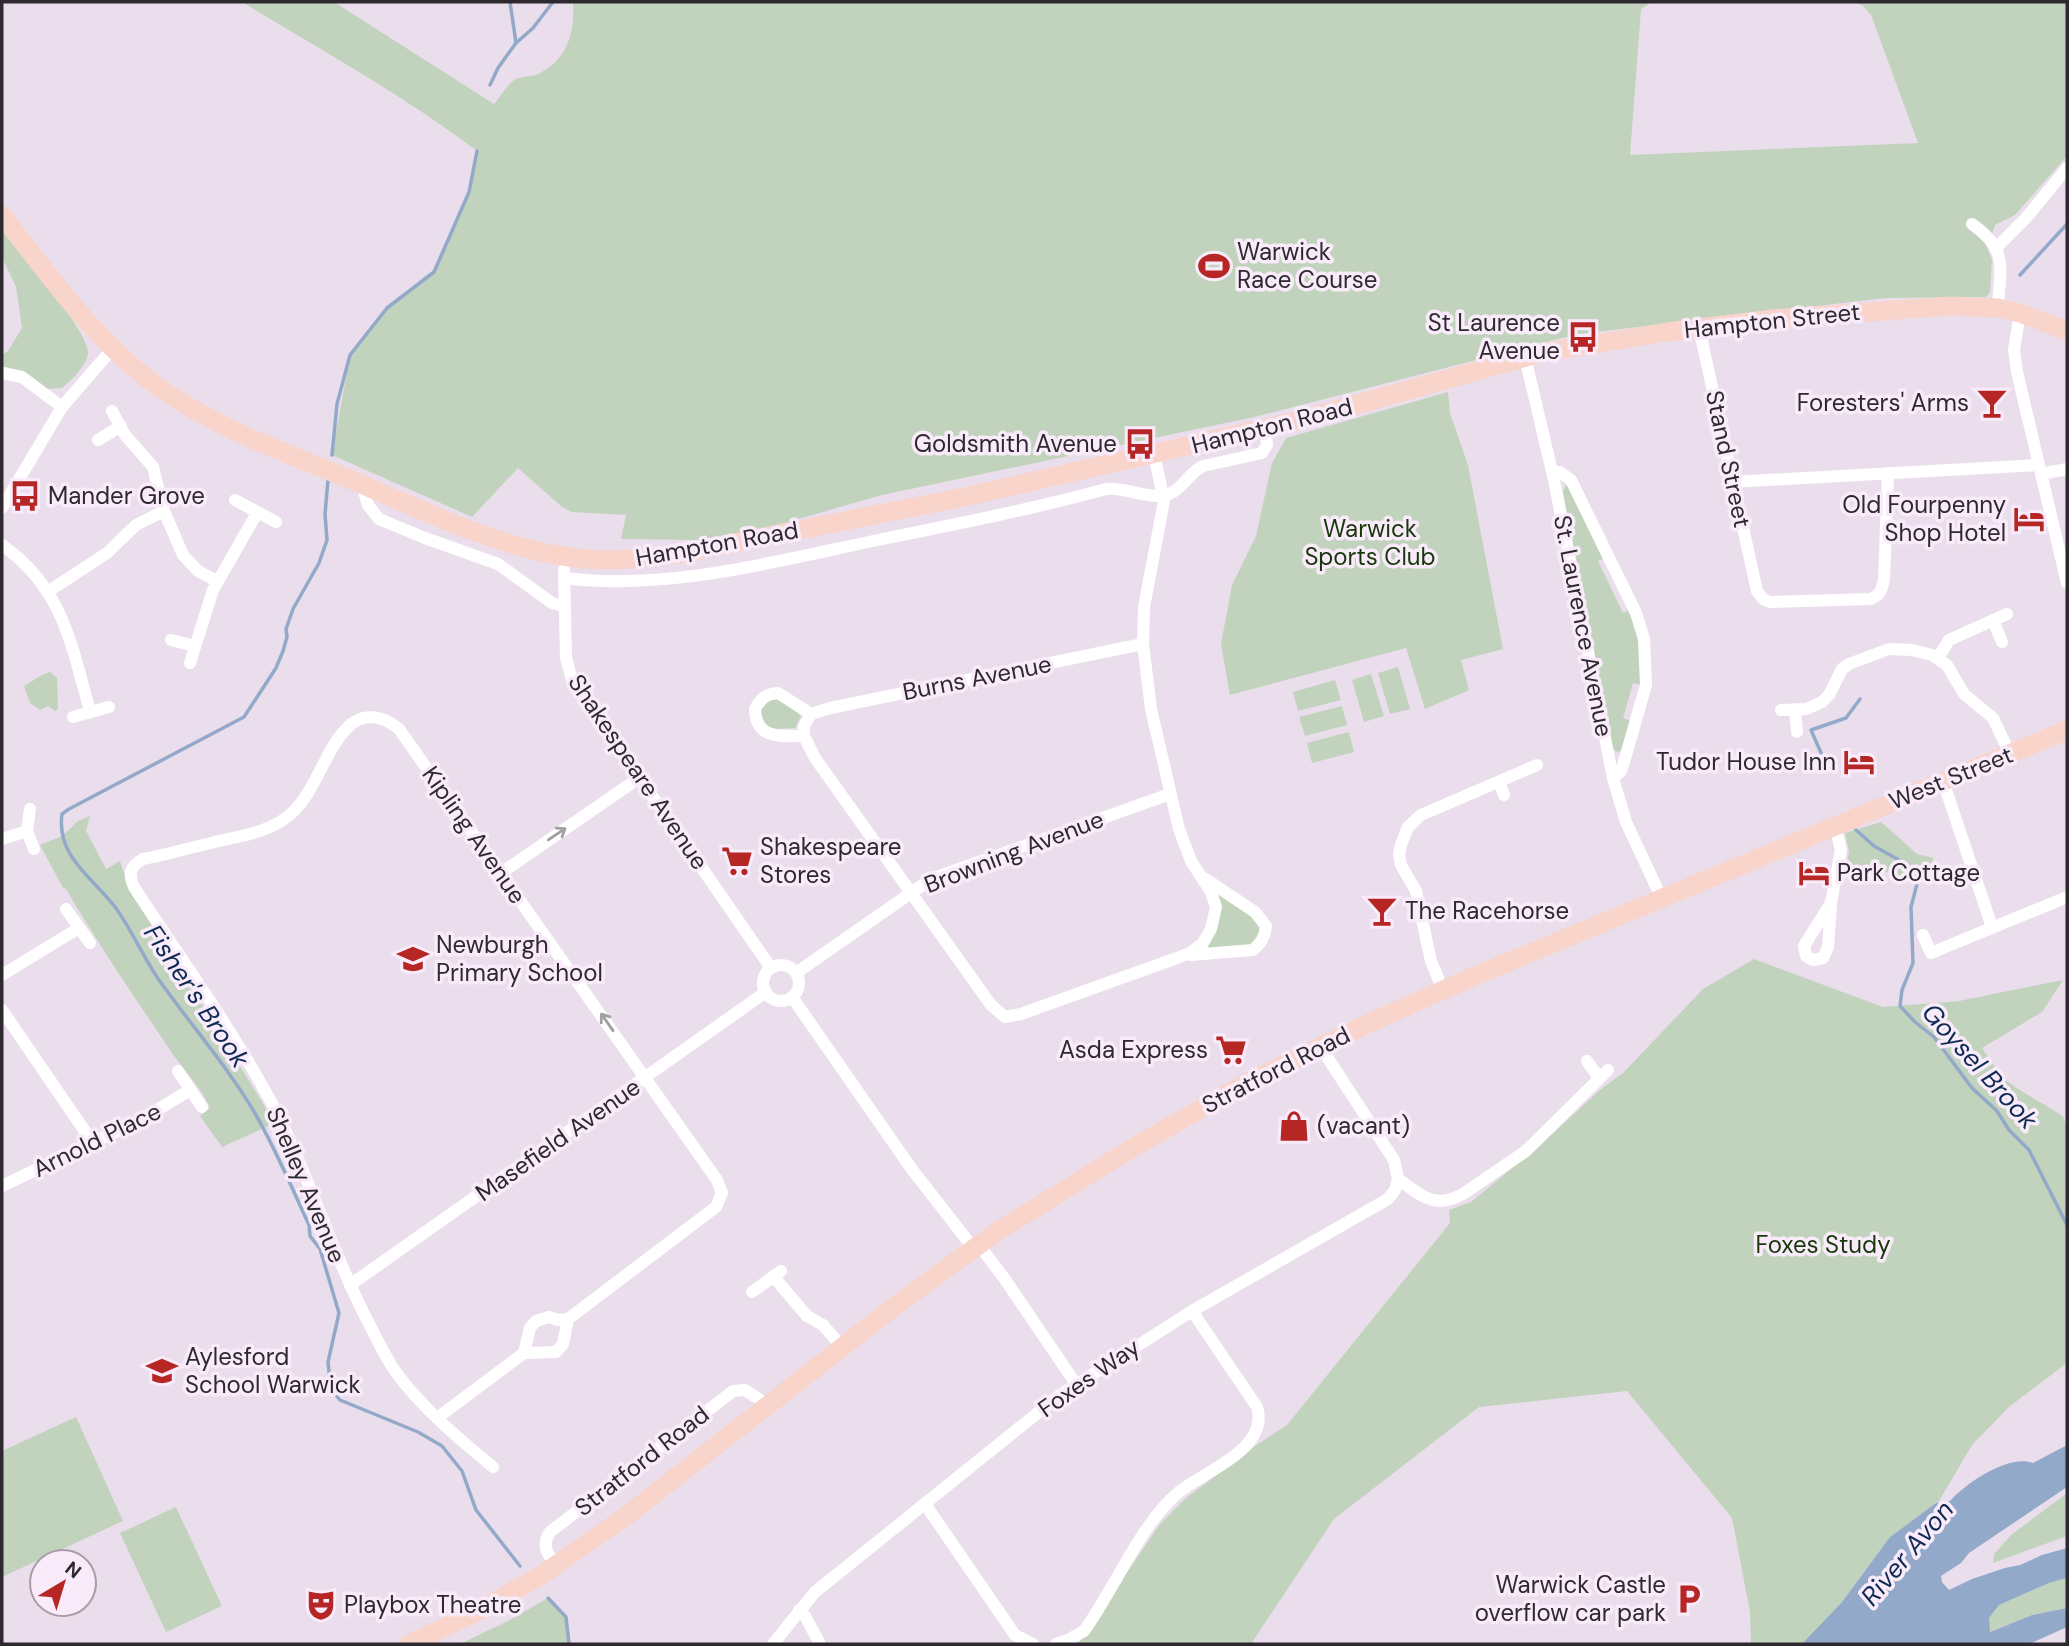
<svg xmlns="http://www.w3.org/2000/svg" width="2069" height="1646" font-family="'DM Sans',sans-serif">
  <rect width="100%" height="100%" fill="#ebdeec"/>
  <g fill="#c1d3bc">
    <path d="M 242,2 L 334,2 L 494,104 C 500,97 508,83 516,79 C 523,76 531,77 538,74 C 567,60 575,33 573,4 L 575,2 L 1652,2 L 1641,9 L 1630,155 L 1918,143 L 1871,15 L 1863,6 L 1854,2 L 2067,2 L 2067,156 L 2015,215 L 1995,225 L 1992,234 L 1985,242 L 1992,260 L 1990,292 L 1986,297 L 1886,298 L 1578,334 L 1254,417 L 882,495 L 781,524 L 702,540 L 621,539 L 626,515 L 572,512 L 562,507 L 518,468 L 472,517 L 332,455 L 350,355 L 387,308 L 434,272 L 469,192 L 477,151 C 403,95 321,50 242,2 Z"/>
    <path d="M 2,229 C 18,250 91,333 88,354 C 86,366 71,381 62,388 L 47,389 L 25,372 L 2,366 L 2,355 L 8,351 L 22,328 L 16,287 L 2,257 Z"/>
    <polygon points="1448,392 1450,413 1468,465 1503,649 1461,660 1469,690 1425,709 1406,648 1230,695 1221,644 1232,585 1256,536 1272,463 1286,438"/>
    <polygon points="1565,486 1569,486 1606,557 1598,561 1623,613 1631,609 1642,639 1642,685 1633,683 1623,718 1632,721 1621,751 1617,752 1613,749 1563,492"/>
    <polygon points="1398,667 1410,709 1390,714 1378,673"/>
    <polygon points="50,672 57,678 58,709 55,711 48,706 40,710 30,703 24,686 42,675"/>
    <polygon points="1371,674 1384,716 1364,722 1352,680"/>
    <polygon points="1335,680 1341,700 1298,711 1293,692"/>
    <polygon points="780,698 801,716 795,728 772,729 764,723 760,709 764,702"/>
    <polygon points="1342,706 1347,725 1305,736 1299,717"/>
    <polygon points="1349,732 1354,752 1312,763 1307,743"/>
    <path d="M 90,816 L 86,831 L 106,869 L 120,861 L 127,883 L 275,1123 L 222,1147 L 200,1116 L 210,1108 C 201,1086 181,1068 168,1047 C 133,995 98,944 66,889 L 63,888 L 40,845 L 62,836 L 78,821 Z"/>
    <polygon points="1881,822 1917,854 1934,858 1921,882 1880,870 1845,875 1849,851 1845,833"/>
    <path d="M 1217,893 L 1255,918 L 1261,930 L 1259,936 L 1248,947 L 1210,949 L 1207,946 C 1220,925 1221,918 1217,893 Z"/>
    <polygon points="1754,959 1883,1007 1959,1001 2063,980 2042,1012 1982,1048 2002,1077 2015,1087 2063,1116 2067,1128 2067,1363 2010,1406 1972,1445 1939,1501 1890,1537 1842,1602 1804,1644 1751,1644 1750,1612 1732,1518 1627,1391 1479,1407 1334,1519 1251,1644 1078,1644 1160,1524 1186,1498 1258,1444 1287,1425 1450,1223 1449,1210 1471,1202 1539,1146 1600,1090 1623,1073 1703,989"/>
    <polygon points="76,1417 123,1521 2,1577 2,1451"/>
    <polygon points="2067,1493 2067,1536 1993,1563 1994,1554 2011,1535"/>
    <polygon points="176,1507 222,1606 166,1632 120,1533"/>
    <polygon points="2067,1578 2067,1608 2032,1615 1989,1632 1989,1618 1999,1605 2049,1583"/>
    <polygon points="548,1598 566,1617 569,1644 460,1644 510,1620"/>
  </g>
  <path fill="#93a9c9" d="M 2067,1445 L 2067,1487 L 1969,1553 L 1961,1563 L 1941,1576 L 1942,1582 L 1949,1590 L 1972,1579 L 2005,1568 L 2020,1565 L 2042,1555 L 2067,1548 L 2067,1578 L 2049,1583 L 1999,1605 L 1989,1618 L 1990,1632 L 2032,1615 L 2067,1608 L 2067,1627 L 2029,1644 L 1802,1644 L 1842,1602 L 1890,1537 L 1936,1503 L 1950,1501 C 1966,1483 2009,1454 2033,1463 Z"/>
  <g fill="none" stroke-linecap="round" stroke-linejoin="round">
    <g stroke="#93a9c9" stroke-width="3.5">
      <polyline points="516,43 533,28 553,2"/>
      <polyline points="490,85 498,68 516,43 510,2"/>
      <polyline points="2020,275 2067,224"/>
      <polyline points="332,455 337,404 350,355 387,308 434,272 469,192 477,151"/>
      <path d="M 328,480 L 325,514 L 327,540 L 319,563 L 293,609 L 286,629 L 287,637 L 283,651 L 276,668 L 244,717 L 69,809 L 62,814 C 56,856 92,877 115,907 C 132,930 143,957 159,980 C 191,1025 228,1067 256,1115 C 276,1150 292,1188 309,1225 L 310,1236 L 320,1249 L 339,1313 L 328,1362 L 331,1389 L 340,1400 L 418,1432 L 442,1446 L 462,1471 L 476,1510 L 520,1566"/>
      <polyline points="1825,762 1811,730 1846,718 1860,699"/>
      <polyline points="1856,830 1874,846 1899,860 1918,880 1911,907 1913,963 1902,990 1900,1006 1915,1022 1934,1037 1972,1088 1997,1111 2009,1130 2029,1150 2067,1225"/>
      <polyline points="548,1598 566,1617 569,1644"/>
    </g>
    <g stroke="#fff" stroke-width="12">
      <path d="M 1972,224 C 2009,250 2000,267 1998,308"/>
      <polyline points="1997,247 2026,218 2067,168"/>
      <polyline points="2020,313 2014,350 2017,372 2067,583"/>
      <path d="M 1699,328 L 1757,591 L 1763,599 L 1770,602 L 1871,599 C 1881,595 1882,589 1884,579 L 1888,473"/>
      <polyline points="1525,357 1554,480 1613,778 1626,822 1661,897"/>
      <polyline points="2,373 22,377 62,407"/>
      <polyline points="112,411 125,435 153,467 164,511 183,555 198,571 217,581"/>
      <polyline points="98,440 121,426"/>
      <polyline points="1553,473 1560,472 1571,480 1636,613 1644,639 1646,685 1624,762 1621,771 1613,778"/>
      <polyline points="2041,474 2067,469"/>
      <polyline points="1731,482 2039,465"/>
      <polyline points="362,485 368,505 379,519 425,538 498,564 552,603 564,606"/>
      <polyline points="235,500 276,522"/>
      <polyline points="2,508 62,407 113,348"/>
      <path d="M 2,545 C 63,588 71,644 90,711"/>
      <polyline points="564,570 566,658 572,680 771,968"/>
      <path d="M 564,578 C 665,591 774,562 873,541 C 951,525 1029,510 1106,489 C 1129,487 1154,503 1173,492 C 1185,485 1190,472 1203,466 L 1262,453 L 1267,445 L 1265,428"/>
      <polyline points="49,591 107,553 136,525 164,511"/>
      <polyline points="1993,620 2002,642"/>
      <polyline points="171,640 195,646"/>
      <polyline points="1938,658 1949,640 2007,614"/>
      <polyline points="190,663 213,590 257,513"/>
      <path d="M 778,693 L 811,714 L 804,726 L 804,736 C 781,736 756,740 755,709 C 761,698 766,694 778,693 Z"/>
      <polyline points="1781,710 1806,709 1822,702 1829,695 1842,669 1849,664 1889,649 1912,650 1932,655 1947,665 1964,694 1993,718 2010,754"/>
      <polyline points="1795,710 1797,732"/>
      <polyline points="811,714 830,708 1143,644"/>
      <polyline points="73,717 109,707"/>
      <polyline points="804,736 815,758 991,1005 1005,1017 1021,1014 1177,958 1190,953 1203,943 1211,929 1216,907 1211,892 1191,861 1179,829 1151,709 1143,644 1144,607 1164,501 1154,454"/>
      <polyline points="1943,781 1992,927"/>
      <polyline points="1499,782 1504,795"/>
      <polyline points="30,809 27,831 34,849"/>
      <polyline points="2,839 27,831"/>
      <polyline points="501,873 639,778"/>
      <polygon points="1831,903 1828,947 1823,958 1813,960 1806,956 1804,946"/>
      <polyline points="1831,903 1841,850 1835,826"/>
      <polyline points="66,909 90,943"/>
      <polyline points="1923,935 1931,953 2067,897"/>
      <path d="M 1190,955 L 1253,950 C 1261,943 1265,937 1266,926 L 1255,912 L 1204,878"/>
      <circle cx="781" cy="983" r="18"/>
      <polyline points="796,973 931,879 1170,794"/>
      <polyline points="2,975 79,928"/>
      <polyline points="1443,990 1431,961 1416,891 1401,865 1399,855 1401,845 1408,827 1421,815 1537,765"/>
      <polyline points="792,997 911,1168 974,1249"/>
      <polyline points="2,1010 93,1143"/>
      <path d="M 1320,1046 L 1394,1160 L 1398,1179 C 1421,1195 1434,1210 1463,1194 L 1526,1151 L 1608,1070"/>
      <polyline points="1587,1061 1599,1078"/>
      <polyline points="178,1071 202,1107"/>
      <polyline points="2,1186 144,1118 190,1090"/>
      <polyline points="979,1245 1004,1278 1076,1384"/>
      <polyline points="773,1276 807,1316 823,1325 842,1347"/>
      <polyline points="350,1285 766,992"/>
      <polyline points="752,1292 781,1271"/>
      <polyline points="524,1353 556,1352 563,1344 568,1319"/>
      <path d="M 437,1418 L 524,1353 L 530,1328 L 536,1321 L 549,1317 L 558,1320 L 568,1319 L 716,1207 L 722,1193 L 717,1180 L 399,729 C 384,716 362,711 347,728 C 321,755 315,799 283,820 C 262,834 234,837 211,843 C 188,848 166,855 143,859 C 130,866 128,874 134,887 C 182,961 235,1033 276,1111 C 310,1179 332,1252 367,1320 C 376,1337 384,1355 395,1371 C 422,1408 458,1438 493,1467"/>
      <polyline points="925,1504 1015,1635 1033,1644"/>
      <path d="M 557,1565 C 547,1555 541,1545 550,1532 L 733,1391 L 745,1390 L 768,1405"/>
      <polyline points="799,1610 805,1616 820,1644"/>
      <polyline points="773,1644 815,1592 1060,1395 1192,1311 1388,1199 1395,1190 1398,1179"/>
      <path d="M 1056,1644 L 1068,1640 L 1084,1631 C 1114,1590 1141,1523 1179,1492 C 1205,1471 1270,1449 1257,1407 L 1192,1311"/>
    </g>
    <g stroke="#f9d4ca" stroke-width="19">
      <path d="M 2,215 C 47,273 92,336 150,381 C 211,427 284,452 354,481 C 422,510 489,544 563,556 C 601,563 640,559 679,554 L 969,496 L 1312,417 L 1541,353 L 1667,332 L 1773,319 L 1951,306 L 1998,308 L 2020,313 L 2067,331"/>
      <polyline points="409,1644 473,1614 543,1574 626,1516 895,1306 998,1231 1134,1147 1246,1083 1367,1024 1477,975 2067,730"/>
    </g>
  </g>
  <defs><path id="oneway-shaft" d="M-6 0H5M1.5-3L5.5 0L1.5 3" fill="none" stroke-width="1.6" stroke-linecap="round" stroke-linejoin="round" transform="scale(1.75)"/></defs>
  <g stroke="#a19fa1">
    <use href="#oneway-shaft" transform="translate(557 834) rotate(-34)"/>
    <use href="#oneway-shaft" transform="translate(607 1022) rotate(-125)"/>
  </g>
  <defs>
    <symbol id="stadium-bare" viewBox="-9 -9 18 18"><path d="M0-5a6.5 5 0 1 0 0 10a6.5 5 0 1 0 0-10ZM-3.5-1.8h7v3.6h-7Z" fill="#b52624" stroke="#f9ebfa" stroke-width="2.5" paint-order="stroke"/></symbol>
    <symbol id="bus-bare" viewBox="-9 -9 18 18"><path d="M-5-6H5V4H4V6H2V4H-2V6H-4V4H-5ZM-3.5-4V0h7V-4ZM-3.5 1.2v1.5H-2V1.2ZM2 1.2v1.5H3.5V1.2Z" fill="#b52624" stroke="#f9ebfa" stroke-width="2.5" paint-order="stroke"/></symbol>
    <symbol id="bar-bare" viewBox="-9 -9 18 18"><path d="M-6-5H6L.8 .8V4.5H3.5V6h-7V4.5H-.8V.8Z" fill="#b52624" stroke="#f9ebfa" stroke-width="2.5" paint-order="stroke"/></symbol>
    <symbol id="hotel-bare" viewBox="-9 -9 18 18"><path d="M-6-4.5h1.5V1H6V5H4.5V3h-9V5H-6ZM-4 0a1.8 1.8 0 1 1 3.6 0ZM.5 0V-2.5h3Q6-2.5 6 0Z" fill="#b52624" stroke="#f9ebfa" stroke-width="2.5" paint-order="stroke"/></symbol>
    <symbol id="supermarket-bare" viewBox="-9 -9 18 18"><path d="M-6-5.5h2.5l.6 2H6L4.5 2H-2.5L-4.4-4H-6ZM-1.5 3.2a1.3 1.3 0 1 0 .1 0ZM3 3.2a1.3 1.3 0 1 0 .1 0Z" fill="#b52624" stroke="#f9ebfa" stroke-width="2.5" paint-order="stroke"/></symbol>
    <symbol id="school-bare" viewBox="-9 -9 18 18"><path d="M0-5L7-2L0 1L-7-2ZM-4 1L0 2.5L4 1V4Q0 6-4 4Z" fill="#b52624" stroke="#f9ebfa" stroke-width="2.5" paint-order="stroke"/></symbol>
    <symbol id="shop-bare" viewBox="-9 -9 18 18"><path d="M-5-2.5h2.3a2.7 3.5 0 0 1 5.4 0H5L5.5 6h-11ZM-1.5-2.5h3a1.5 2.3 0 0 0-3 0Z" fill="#b52624" stroke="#f9ebfa" stroke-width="2.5" paint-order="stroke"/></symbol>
    <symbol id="parking-bare" viewBox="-9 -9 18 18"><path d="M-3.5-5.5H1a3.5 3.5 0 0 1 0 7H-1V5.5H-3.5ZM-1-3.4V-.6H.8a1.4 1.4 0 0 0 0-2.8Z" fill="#b52624" stroke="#f9ebfa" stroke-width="2.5" paint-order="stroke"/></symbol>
    <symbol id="theatre-bare" viewBox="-9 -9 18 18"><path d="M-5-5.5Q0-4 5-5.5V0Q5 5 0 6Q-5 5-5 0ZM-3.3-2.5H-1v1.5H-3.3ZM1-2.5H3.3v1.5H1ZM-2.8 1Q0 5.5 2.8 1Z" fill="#b52624" stroke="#f9ebfa" stroke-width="2.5" paint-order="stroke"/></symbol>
  </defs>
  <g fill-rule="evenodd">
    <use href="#stadium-bare" x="1192" y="244" width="44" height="44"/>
    <use href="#bus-bare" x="1561" y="315" width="44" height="44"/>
    <use href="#bar-bare" x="1970" y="381" width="44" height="44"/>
    <use href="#bus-bare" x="1118" y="422" width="44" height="44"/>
    <use href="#bus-bare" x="3" y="474" width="44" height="44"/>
    <use href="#hotel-bare" x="2007" y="497" width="44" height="44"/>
    <use href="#hotel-bare" x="1837" y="740" width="44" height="44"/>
    <use href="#supermarket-bare" x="715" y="839" width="44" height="44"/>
    <use href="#hotel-bare" x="1792" y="851" width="44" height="44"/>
    <use href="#bar-bare" x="1360" y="889" width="44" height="44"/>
    <use href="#school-bare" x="391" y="937" width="44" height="44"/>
    <use href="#supermarket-bare" x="1209" y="1028" width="44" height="44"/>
    <use href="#shop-bare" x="1272" y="1104" width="44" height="44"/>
    <use href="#school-bare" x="140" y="1349" width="44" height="44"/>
    <use href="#parking-bare" x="1667" y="1577" width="44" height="44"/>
    <use href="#theatre-bare" x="299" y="1583" width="44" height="44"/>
  </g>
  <g text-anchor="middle" stroke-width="7" stroke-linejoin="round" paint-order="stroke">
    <g font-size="24" fill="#2e292f" stroke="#f9ebfa" text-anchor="start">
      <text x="1237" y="260">Warwick<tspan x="1237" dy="28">Race Course</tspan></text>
      <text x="1560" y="331" text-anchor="end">St Laurence<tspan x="1560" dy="28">Avenue</tspan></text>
      <text x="1969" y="411" text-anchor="end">Foresters' Arms</text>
      <text x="1117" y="452" text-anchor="end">Goldsmith Avenue</text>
      <text x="48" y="504">Mander Grove</text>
      <text x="2006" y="513" text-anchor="end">Old Fourpenny<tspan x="2006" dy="28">Shop Hotel</tspan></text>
      <text x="1836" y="770" text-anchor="end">Tudor House Inn</text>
      <text x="760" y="855">Shakespeare<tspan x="760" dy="28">Stores</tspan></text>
      <text x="1837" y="881">Park Cottage</text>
      <text x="1405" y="919">The Racehorse</text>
      <text x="436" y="953">Newburgh<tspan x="436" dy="28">Primary School</tspan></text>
      <text x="1208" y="1058" text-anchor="end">Asda Express</text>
      <text x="1317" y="1134">(vacant)</text>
      <text x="185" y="1365">Aylesford<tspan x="185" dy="28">School Warwick</tspan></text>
      <text x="1666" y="1593" text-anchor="end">Warwick Castle<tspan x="1666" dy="28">overflow car park</tspan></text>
      <text x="344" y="1613">Playbox Theatre</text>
    </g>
    <g font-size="24" fill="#2e292f" stroke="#f9ebfa">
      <text transform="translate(1772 321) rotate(-6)" y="8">Hampton Street</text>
      <text transform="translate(1272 426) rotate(-14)" y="8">Hampton Road</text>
      <text transform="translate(1728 459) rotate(78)" y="8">Stand Street</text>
      <text transform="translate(717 544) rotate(-10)" y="8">Hampton Road</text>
      <text transform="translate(1583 626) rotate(79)" y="8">St. Laurence Avenue</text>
      <text transform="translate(977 678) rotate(-11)" y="8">Burns Avenue</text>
      <text transform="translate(638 772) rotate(56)" y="8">Shakespeare Avenue</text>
      <text transform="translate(1951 778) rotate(-22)" y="8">West Street</text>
      <text transform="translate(474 835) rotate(55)" y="8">Kipling Avenue</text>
      <text transform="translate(1014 852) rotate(-21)" y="8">Browning Avenue</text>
      <text transform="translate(1276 1070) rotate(-27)" y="8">Stratford Road</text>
      <text transform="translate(97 1140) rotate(-26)" y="8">Arnold Place</text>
      <text transform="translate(558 1140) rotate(-35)" y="8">Masefield Avenue</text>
      <text transform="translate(306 1185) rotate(67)" y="8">Shelley Avenue</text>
      <text transform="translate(1089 1378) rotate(-35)" y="8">Foxes Way</text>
      <text transform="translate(642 1461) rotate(-38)" y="8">Stratford Road</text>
    </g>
    <g font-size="24" fill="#163809" stroke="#f9ebfa">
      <text x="1370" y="537">Warwick<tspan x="1370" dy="28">Sports Club</tspan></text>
      <text x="1823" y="1253">Foxes Study</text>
    </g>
    <g font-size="26" font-style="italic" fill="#0e2b54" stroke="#f9ebfa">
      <text transform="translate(197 996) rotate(56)" y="9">Fisher's Brook</text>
      <text transform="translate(1980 1066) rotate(48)" y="9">Goysel Brook</text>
      <text transform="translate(1907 1553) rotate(-50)" y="9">River Avon</text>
    </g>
  </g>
  <rect width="2069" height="1646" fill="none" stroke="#2e292f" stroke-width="7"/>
  <g transform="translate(63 1583) rotate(38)"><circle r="33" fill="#f9ebfa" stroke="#a89da9" stroke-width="2"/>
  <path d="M0-5L12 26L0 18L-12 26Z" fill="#b52624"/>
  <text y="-10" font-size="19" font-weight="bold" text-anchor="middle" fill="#2e292f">N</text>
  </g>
</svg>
